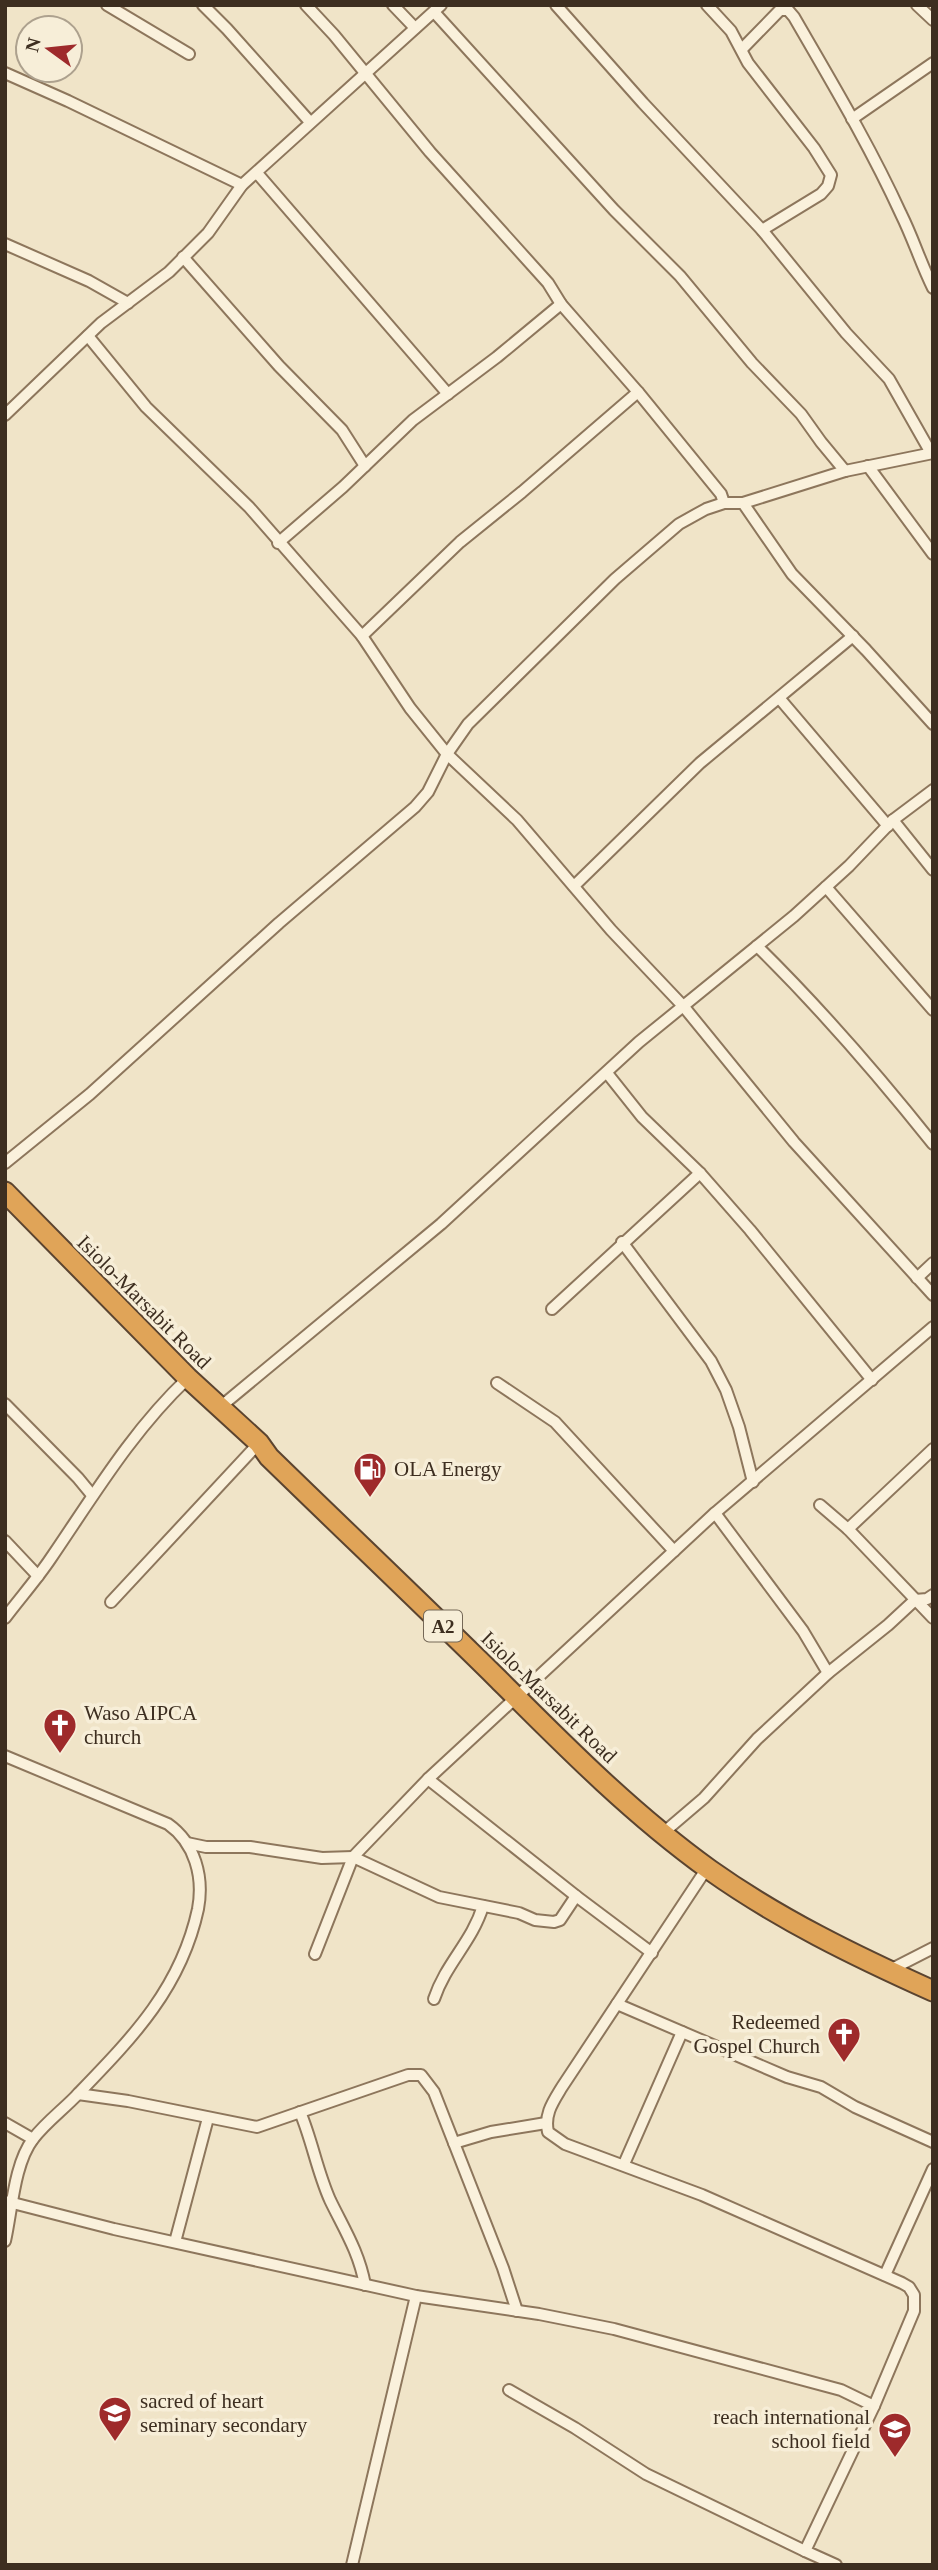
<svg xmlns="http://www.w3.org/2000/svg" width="938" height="2570" font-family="'Times New Roman',serif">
  <rect width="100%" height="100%" fill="#f0e4c8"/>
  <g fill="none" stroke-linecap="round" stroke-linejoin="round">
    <defs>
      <g id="street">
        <polyline points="107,5 189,54"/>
        <polyline points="203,5 227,29 310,122"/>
        <polyline points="306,5 334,35 430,152 548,283 561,304 638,392 721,494 724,503"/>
        <polyline points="393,5 415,28"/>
        <polyline points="556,5 643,103 762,230 846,333 889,379 931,453"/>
        <polyline points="707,5 731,31 748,63 814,148 831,175 828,186 821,194 762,230"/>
        <polyline points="917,5 933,20"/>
        <polyline points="434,12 614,210 680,276 752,363 801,414 821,442 845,471"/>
        <path d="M 742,49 L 780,10 L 788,10 L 794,17 C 831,81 870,146 901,214 C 913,238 921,264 933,288"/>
        <polyline points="5,73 68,101 242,185"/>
        <polyline points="852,119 933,63"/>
        <polyline points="257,173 448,394"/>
        <polyline points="5,244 89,281 128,303"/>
        <polyline points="183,257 279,366 342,430 365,466"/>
        <polyline points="88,336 146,407 249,507 362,636 410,708 447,754 517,820 611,930 684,1007 794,1142 933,1295"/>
        <polyline points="5,415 101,323 169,272 208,233 242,185 441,5"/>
        <polyline points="868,466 933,554"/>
        <polyline points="743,503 792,574 866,650 933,724"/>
        <polyline points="278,543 343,487 413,420 497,357 561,304"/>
        <polyline points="362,636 460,542 522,492 638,392"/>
        <polyline points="780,699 888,826"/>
        <polyline points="893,820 933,870"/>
        <polyline points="574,886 700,763 853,636"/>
        <polyline points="826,887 933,1010"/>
        <path d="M 757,946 C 820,1008 878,1075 933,1144"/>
        <polyline points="607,1073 642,1117 700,1173 750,1230 872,1380"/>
        <polyline points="5,1163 90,1094 279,923 415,807 428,792 447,754 468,724 615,579 679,524 706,509 724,503 743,503 845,471 933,453"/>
        <polyline points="622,1242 711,1361 726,1390 739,1427 753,1482"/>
        <polyline points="917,1278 933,1263"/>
        <polyline points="552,1309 700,1173"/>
        <polyline points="497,1383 555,1422 674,1551"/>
        <polyline points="5,1404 78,1478 92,1495"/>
        <polyline points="219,1408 441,1224 639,1042 794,916 849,866 893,820 933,790"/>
        <polyline points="820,1505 848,1529 933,1618"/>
        <polyline points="715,1513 803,1631 828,1673"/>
        <polyline points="848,1529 933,1449"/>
        <polyline points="5,1541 38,1576"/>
        <polyline points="111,1602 259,1443"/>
        <path d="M 5,1618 C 20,1598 37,1579 51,1558 C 94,1495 132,1431 188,1378"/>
        <path d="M 5,1756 L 168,1824 C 195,1843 204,1877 198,1909 C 181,1988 133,2037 78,2094 C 64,2109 46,2122 33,2139 C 14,2164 12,2210 5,2241"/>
        <polyline points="428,1779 576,1896 652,1953"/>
        <polyline points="663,1833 704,1798 757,1739 828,1673 888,1625 915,1600 927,1599 933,1595"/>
        <polyline points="187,1843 206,1847 250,1847 322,1858 353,1857 439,1897 519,1913 535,1920 554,1922 560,1920 576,1896"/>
        <path d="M 707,1868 L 562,2087 C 553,2102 544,2114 548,2132 L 565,2144 L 702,2195 L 902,2283 L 909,2287 L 914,2295 L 914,2311 L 874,2406 L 805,2551 L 836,2565"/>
        <polyline points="315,1954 353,1857 428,1779 715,1513 933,1327"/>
        <polyline points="888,1971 933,1948"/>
        <path d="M 434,1999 C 446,1963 472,1942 483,1906"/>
        <polyline points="617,2004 787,2077 821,2087 855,2107 933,2142"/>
        <polyline points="78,2094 128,2101 257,2127 408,2075 421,2075 434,2092 503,2268 517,2311"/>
        <path d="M 300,2112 C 312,2140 317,2171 330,2200 C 344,2229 359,2252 365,2285"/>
        <polyline points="5,2123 33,2139"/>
        <polyline points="454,2143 491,2132 546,2123"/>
        <polyline points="624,2164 682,2032"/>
        <polyline points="5,2201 114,2229 416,2296 539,2314 614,2329 841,2390 874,2406"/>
        <polyline points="175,2242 208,2118"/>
        <polyline points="885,2275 933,2169"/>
        <polyline points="509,2390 575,2428 646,2474 805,2551"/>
        <polyline points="352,2565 416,2296"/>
      </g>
      <path id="highway" d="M 5,1192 L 188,1378 L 259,1443 L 269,1457 C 345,1531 422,1604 497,1678 C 564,1745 632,1814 710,1870 C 779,1919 855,1956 933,1991"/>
    </defs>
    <use href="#street" stroke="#8d765c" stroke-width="14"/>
    <use href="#highway" stroke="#5b4430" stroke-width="23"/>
    <use href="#street" stroke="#faf1dc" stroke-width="10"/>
    <use href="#highway" stroke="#e0a458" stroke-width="19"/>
  </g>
  <defs>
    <symbol id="fuel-pin" viewBox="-11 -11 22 30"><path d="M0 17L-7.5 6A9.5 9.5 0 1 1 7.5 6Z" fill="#9e2a2b" stroke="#f7eed8"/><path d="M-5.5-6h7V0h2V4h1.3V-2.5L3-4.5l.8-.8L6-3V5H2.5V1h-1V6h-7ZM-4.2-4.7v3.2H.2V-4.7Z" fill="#fff"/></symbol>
    <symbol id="church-pin" viewBox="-11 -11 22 30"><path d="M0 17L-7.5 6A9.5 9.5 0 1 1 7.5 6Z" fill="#9e2a2b" stroke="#f7eed8"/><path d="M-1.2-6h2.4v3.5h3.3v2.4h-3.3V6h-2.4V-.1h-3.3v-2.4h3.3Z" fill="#fff"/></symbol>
    <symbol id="school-pin" viewBox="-11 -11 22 30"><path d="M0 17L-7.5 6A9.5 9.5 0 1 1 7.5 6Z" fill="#9e2a2b" stroke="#f7eed8"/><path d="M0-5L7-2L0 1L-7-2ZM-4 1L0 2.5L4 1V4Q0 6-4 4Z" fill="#fff"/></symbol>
  </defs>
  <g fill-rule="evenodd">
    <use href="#fuel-pin" x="351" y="1450" width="38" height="52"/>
    <use href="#church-pin" x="41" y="1706" width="38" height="52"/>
    <use href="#church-pin" x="825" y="2015" width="38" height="52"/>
    <use href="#school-pin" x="96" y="2394" width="38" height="52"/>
    <use href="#school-pin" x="876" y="2410" width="38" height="52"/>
  </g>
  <g text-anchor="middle" stroke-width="7" stroke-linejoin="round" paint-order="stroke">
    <rect fill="#f7eed8" stroke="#756857" stroke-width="2" x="424" y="1610.5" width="38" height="31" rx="5"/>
    <g font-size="19" font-weight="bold" fill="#3d2e20">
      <text x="443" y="1633">A2</text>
    </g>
    <g font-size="21" fill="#3d2e20" stroke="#f7eed8">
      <text transform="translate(144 1302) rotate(45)" y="7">Isiolo-Marsabit Road</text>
      <text transform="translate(549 1697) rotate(44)" y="7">Isiolo-Marsabit Road</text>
    </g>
    <g font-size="21" fill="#3d2e20" stroke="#f7eed8" text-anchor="start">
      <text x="394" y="1476">OLA Energy</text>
      <text x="84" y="1720">Waso AIPCA<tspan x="84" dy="24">church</tspan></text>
      <text x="820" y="2029" text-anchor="end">Redeemed<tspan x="820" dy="24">Gospel Church</tspan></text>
      <text x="140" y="2408">sacred of heart<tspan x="140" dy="24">seminary secondary</tspan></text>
      <text x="870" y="2424" text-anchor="end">reach international<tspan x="870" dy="24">school field</tspan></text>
    </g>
  </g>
  <rect width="938" height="2570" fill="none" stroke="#3d2e20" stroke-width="14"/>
  <g transform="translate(49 49) rotate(285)"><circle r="33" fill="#f7eed8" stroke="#ada18e" stroke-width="2"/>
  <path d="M0-5L12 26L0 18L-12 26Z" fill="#9e2a2b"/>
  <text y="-10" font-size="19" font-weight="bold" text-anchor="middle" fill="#3d2e20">N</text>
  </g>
</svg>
